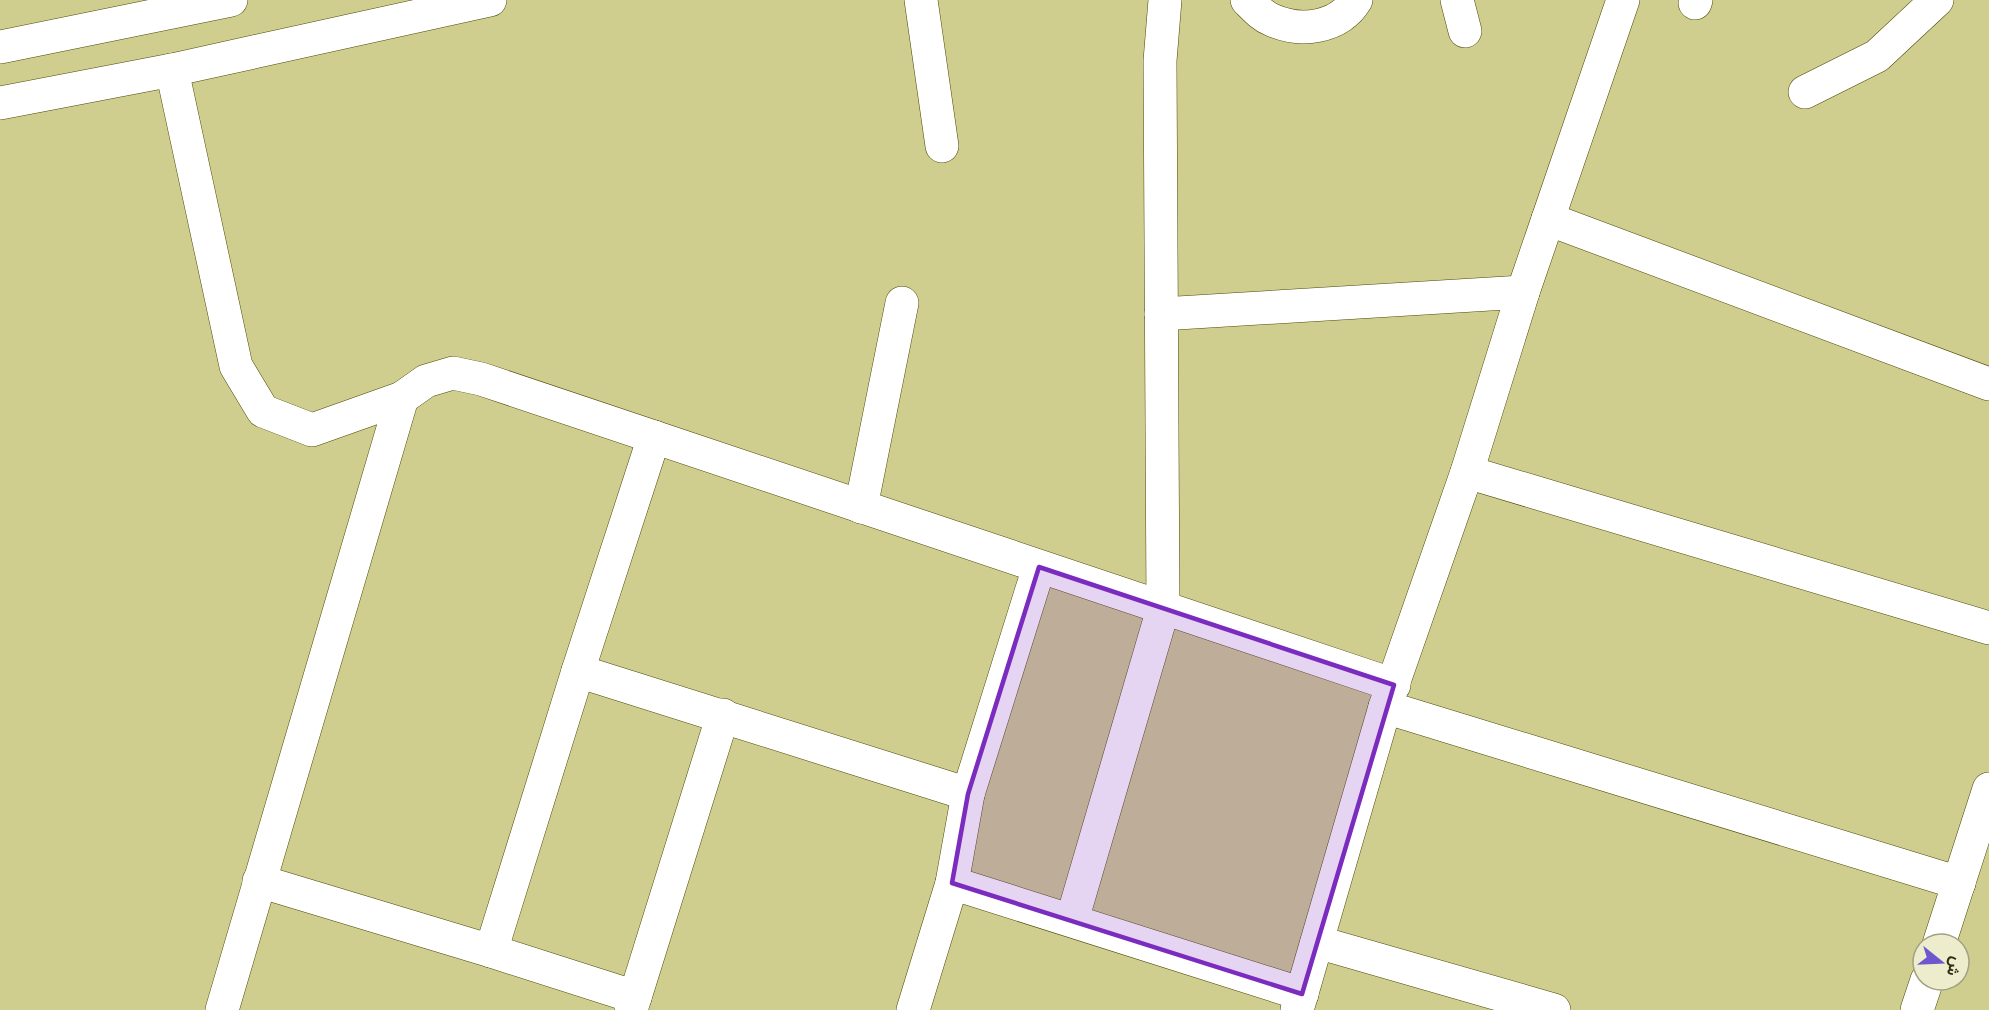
<svg xmlns="http://www.w3.org/2000/svg" width="1989" height="1010" font-family="Karla,Vazirmatn,sans-serif">
  <rect width="100%" height="100%" fill="#cfce8f"/>
  <g fill="none" stroke-linecap="round" stroke-linejoin="round">
    <defs>
      <g id="minor">
        <polyline points="921,0 942,146"/>
        <path d="M 1247,0 C 1255,8 1262,16 1272,20 C 1301,33 1339,28 1356,0"/>
        <polyline points="1457,0 1465,31"/>
        <polyline points="1695,3 1696,0"/>
        <polyline points="172,70 236,366 263,411 312,430 402,398"/>
        <polyline points="1805,92 1877,56 1937,0"/>
        <polyline points="0,103 172,70 490,0"/>
        <polyline points="1548,219 1989,384"/>
        <polyline points="1161,314 1523,292"/>
        <polyline points="1467,472 1989,628"/>
        <polyline points="861,507 902,303"/>
        <polyline points="578,671 968,794 952,883 913,1010"/>
        <polyline points="1385,707 1959,883"/>
        <polyline points="968,794 1039,567"/>
        <polyline points="259,881 491,951 635,997"/>
        <polyline points="952,883 1302,994"/>
        <polyline points="1072,920 1163,609 1160,61 1165,0"/>
        <polyline points="1317,942 1554,1010"/>
        <polyline points="1939,944 1989,789"/>
        <polyline points="491,951 578,671 654,437"/>
        <polyline points="222,1010 402,398 426,381 453,373 481,379 1394,685"/>
        <polyline points="631,1010 723,715"/>
        <polyline points="1297,1010 1385,707 1467,472 1523,292 1623,0"/>
        <polyline points="1917,1010 1927,980"/>
      </g>
      <polyline id="major" points="0,47 231,0"/>
    </defs>
    <use href="#minor" stroke="#4c4904" stroke-width="34"/>
    <use href="#major" stroke="#4c4904" stroke-width="34"/>
    <use href="#minor" stroke="#fff" stroke-width="33"/>
    <use href="#major" stroke="#fff" stroke-width="33"/>
  </g>
  <path fill="#7b2cbf" fill-opacity="0.2" stroke="#7b2cbf" stroke-width="4.5" stroke-linejoin="round" d="M 1039,567 L 1394,685 L 1302,994 L 952,883 L 968,794 Z"/>
  <g transform="translate(1941 962) rotate(108)"><circle r="28" fill="#ededcd" stroke="#a1a083" stroke-width="1.5"/>
  <path d="M0-4.5L10 22L0 15L-10 22Z" fill="#6d56d0"/>
  <text y="-9" font-size="16" font-weight="bold" text-anchor="middle" fill="#2e2d14">ش</text>
  </g>
</svg>
